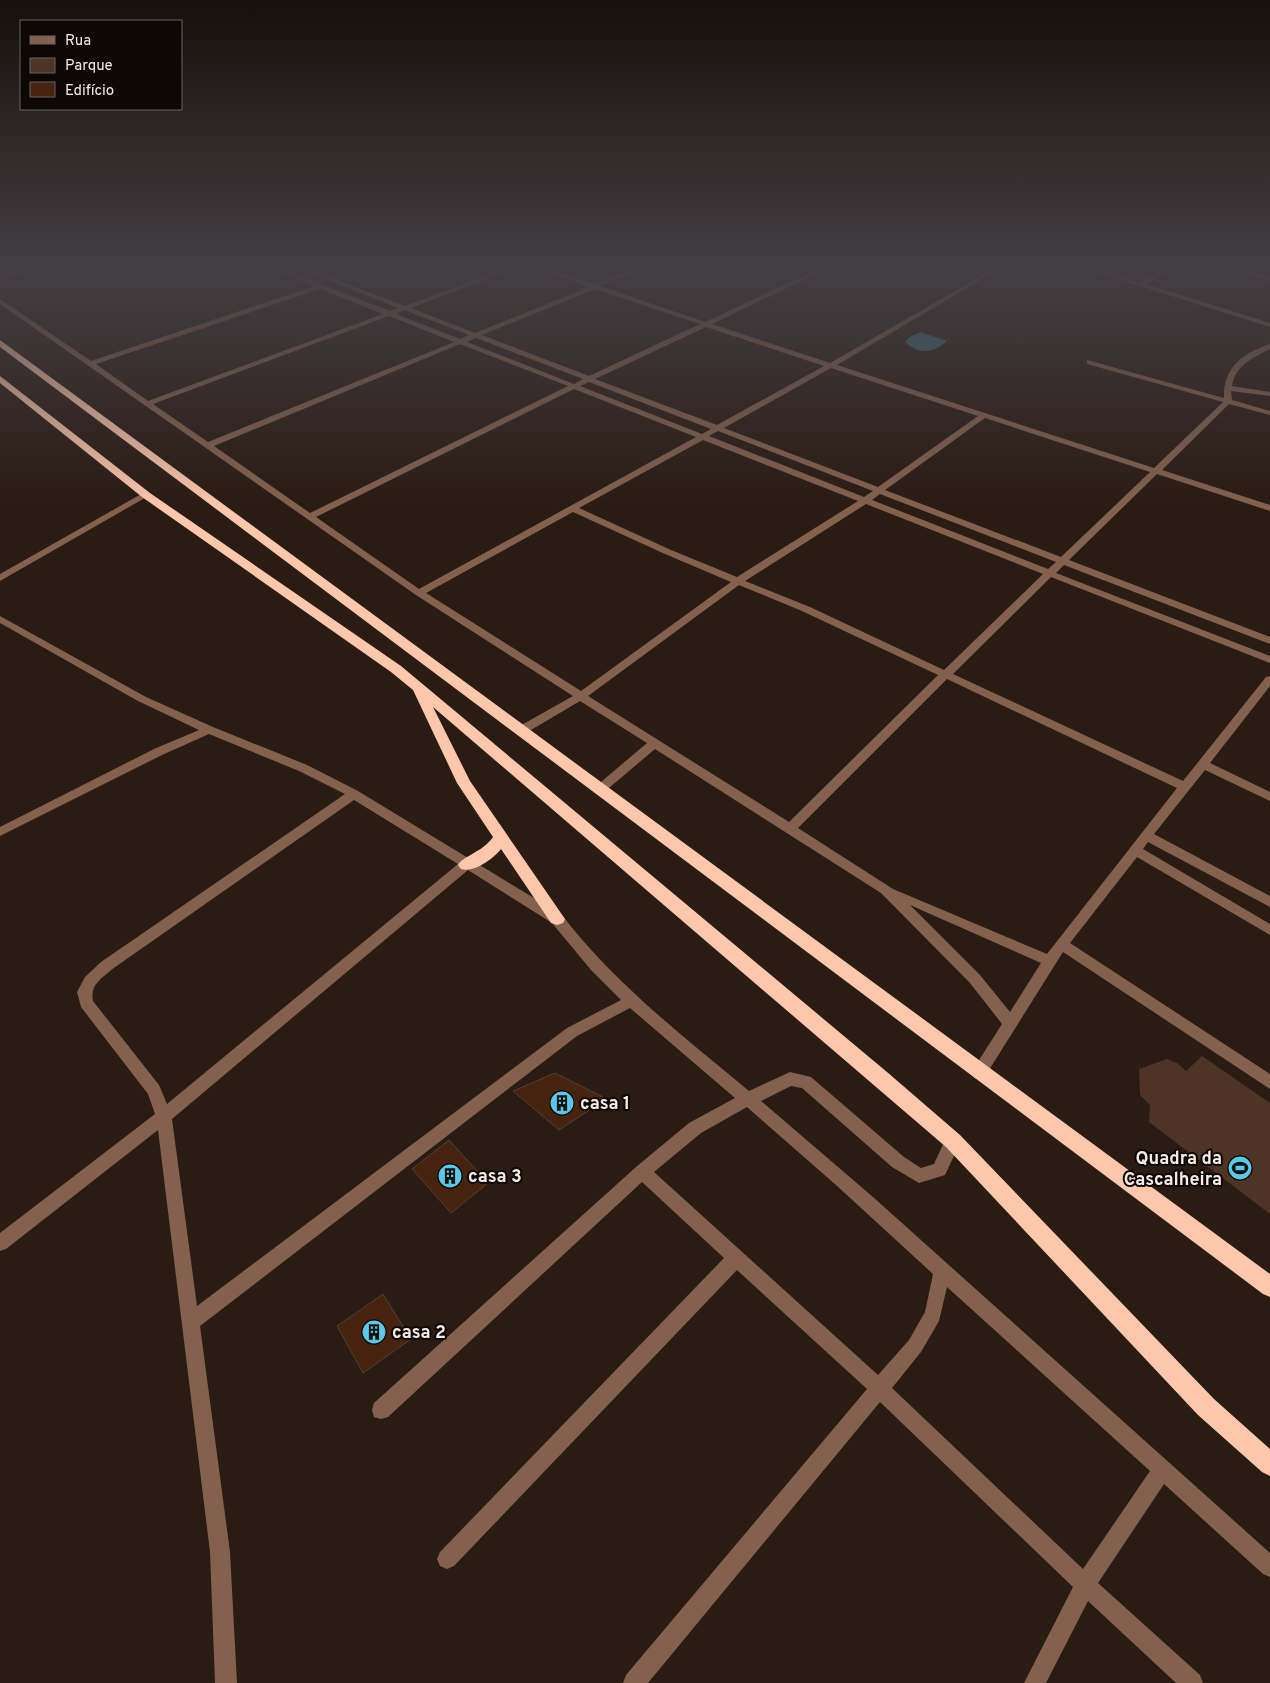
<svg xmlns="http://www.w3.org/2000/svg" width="1270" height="1683" font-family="Overpass,sans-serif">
  <rect width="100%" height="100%" fill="#2a1b13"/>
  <polygon fill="#4d3427" points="1202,1056 1270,1103 1270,1214 1149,1122 1150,1105 1140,1095 1139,1069 1167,1059 1177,1063 1186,1071"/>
  <path fill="#3e7181" d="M 921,332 L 947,341 C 934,353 919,355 905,342 L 911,336 Z"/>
  <g fill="#462410" stroke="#514037">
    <polygon points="555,1073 603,1097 591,1109 559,1130 513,1091"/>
    <polygon points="449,1140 488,1183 451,1213 412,1169"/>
    <polygon points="383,1294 411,1339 363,1373 337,1326"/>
  </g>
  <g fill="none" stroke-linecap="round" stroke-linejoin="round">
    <g fill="#84614e" fill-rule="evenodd">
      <polygon points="18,271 28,271 0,280 0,276"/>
      <path d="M 278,271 L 287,271 L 390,311 L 398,308 L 305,271 L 314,271 L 405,306 L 498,271 L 507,271 L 411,308 L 475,333 L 589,287 L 546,271 L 555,271 L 594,284 L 627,271 L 635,271 L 600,286 L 705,322 L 814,271 L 822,271 L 712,324 L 830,363 L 981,276 L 968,271 L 985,273 L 996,271 L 837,365 L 1154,468 L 1223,402 L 1087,364 L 1087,360 L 1224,398 C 1223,367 1243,353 1270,344 L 1270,349 C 1253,358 1235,365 1232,386 L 1270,392 L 1270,396 L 1231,391 L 1232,400 L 1270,411 L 1270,415 L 1229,404 L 1162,470 L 1270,505 L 1270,511 L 1157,474 L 1069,560 L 1270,637 L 1270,644 L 1064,565 L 1056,573 L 1270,656 L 1270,663 L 1051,577 L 953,674 L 1183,781 L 1266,677 L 1270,676 L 1270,686 L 1210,763 L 1270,792 L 1270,801 L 1205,770 L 1154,834 L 1270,896 L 1270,907 L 1148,842 L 1143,849 L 1270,924 L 1270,935 L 1137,857 L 1070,943 L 1270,1074 L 1270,1089 L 1063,952 L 984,1078 L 979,1079 L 974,1078 L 972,1073 L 974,1068 L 1002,1024 L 970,983 L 881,893 L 655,749 L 603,793 L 595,793 L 593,790 L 595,787 L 647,743 L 580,701 L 526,733 L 518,733 L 516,730 L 518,727 L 573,696 L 416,595 L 0,304 L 0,299 L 91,361 L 314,286 ZM 320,289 L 383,314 L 148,401 L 96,364 ZM 595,289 L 700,324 L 589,376 L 482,335 ZM 404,310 L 469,335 L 460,339 L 396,314 ZM 389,316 L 454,342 L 208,442 L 153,404 ZM 706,327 L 824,366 L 717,425 L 595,379 ZM 476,338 L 583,379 L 574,384 L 467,342 ZM 460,344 L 568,386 L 310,513 L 214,446 ZM 831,368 L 978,416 L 878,487 L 724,428 ZM 589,382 L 711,429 L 702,434 L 580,386 ZM 574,389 L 696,437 L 419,589 L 316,517 ZM 985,418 L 1150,472 L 1061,557 L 885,490 ZM 718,431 L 873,491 L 864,497 L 709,436 ZM 703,440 L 858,501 L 737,577 L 671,550 L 579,508 ZM 880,494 L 1056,562 L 1048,569 L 872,500 ZM 866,504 L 1043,574 L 944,670 L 810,607 L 745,581 ZM 573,512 L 665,554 L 731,582 L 581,691 L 426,593 ZM 739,585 L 802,611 L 938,675 L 789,822 L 588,696 ZM 947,679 L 1177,788 L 1047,954 L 893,889 L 798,828 ZM 910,905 L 1041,963 L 1010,1012 L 980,975 Z"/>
      <polygon points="1092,271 1101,271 1139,283 1160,271 1167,271 1146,284 1270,323 1270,327"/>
      <polygon points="1241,271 1251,271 1270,277 1270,281"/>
      <polygon points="143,493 150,495 0,581 0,574"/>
      <path d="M 0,616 L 146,697 L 213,727 L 307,765 L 358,791 L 562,915 C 615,984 683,1036 749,1091 L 790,1072 L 811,1077 L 904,1157 L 921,1168 L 934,1164 L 947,1136 L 953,1134 L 959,1136 L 961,1141 L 945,1175 L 919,1183 L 892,1167 L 802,1088 L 791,1086 L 761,1101 L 873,1197 L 1270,1553 L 1270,1577 L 1263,1574 L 1164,1484 L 1098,1583 L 1200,1675 L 1203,1683 L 1176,1683 L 1088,1601 L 1046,1683 L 1024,1683 L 1073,1587 L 880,1402 L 648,1683 L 623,1683 L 626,1675 L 867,1389 L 737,1270 L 454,1566 L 447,1569 L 440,1566 L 437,1559 L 440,1552 L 724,1258 L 642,1182 L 388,1417 L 381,1419 L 374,1417 L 372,1410 L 374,1403 L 636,1167 L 689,1123 L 735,1098 L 630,1008 L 577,1036 L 200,1326 L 230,1552 L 237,1683 L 215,1683 L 210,1552 L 158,1130 L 6,1249 L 0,1251 L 0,1233 L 155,1114 L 148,1094 L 81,1007 L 77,992 L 85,977 L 101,962 L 345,794 L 299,771 L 209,734 L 162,755 L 0,836 L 0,827 L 154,749 L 199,730 L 138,701 L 0,623 ZM 354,800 L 458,864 L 167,1104 L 159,1085 L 93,1001 C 90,985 100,980 111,970 ZM 468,870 L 552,923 L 591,970 L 621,1000 L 567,1028 L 197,1306 L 172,1119 ZM 747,1107 L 836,1185 L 933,1274 L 925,1312 L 909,1340 L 878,1375 L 654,1172 L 701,1133 ZM 947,1287 L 1150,1471 L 1083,1569 L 892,1388 L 921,1352 L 939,1321 Z"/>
    </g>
    <g fill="#fdc7ab" fill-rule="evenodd">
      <polygon points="0,340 1270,1274 1270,1297 1263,1294 0,347"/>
      <path d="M 0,376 L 150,493 L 401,666 L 887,1072 L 960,1135 L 1214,1399 L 1270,1449 L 1270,1476 L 1262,1472 L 1198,1415 L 946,1147 L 433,707 L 470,781 L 565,919 L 563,923 L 557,925 L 551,923 L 501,849 C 493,859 474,873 461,869 L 458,865 C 463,856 484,851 493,837 L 457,783 L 413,690 L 391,672 L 142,497 L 0,383 Z"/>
    </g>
  </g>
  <linearGradient id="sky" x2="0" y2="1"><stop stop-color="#170f0a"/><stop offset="0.53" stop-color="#443f44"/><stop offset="1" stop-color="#443f44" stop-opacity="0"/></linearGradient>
  <rect width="1270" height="507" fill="url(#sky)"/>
  <defs>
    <symbol id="building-disc" viewBox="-11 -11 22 22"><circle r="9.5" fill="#5bc8e6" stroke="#0d0705"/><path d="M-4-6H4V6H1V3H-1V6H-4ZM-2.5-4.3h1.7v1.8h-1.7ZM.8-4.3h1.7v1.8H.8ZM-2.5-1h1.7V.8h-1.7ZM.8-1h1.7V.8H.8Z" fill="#111"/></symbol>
    <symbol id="stadium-disc" viewBox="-11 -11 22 22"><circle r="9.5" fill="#5bc8e6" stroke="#0d0705"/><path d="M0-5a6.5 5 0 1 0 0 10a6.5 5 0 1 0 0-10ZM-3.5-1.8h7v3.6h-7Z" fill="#111"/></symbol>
  </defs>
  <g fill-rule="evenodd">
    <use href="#building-disc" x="548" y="1089" width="28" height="28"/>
    <use href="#stadium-disc" x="1226" y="1154" width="28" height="28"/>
    <use href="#building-disc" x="436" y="1162" width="28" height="28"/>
    <use href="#building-disc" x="360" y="1318" width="28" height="28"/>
  </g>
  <g text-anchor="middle" stroke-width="4" stroke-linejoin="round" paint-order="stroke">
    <g font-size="18" font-weight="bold" fill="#f6ebe6" stroke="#0d0705" text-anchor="start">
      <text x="580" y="1109">casa 1</text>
      <text x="1222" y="1164" text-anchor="end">Quadra da<tspan x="1222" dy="21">Cascalheira</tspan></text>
      <text x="468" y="1182">casa 3</text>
      <text x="392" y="1338">casa 2</text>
    </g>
  </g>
  <rect x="20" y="20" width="162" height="90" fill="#0d0705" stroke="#6a625f"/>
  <rect x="30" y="36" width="25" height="8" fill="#84614e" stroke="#6a625f"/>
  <text x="65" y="45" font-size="15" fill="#f6ebe6">Rua</text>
  <rect x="30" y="58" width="25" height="15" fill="#4d3427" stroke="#6a625f"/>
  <text x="65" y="70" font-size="15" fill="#f6ebe6">Parque</text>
  <rect x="30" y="82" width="25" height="15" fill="#462410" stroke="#6a625f"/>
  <text x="65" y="95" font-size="15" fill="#f6ebe6">Edifício</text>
</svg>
